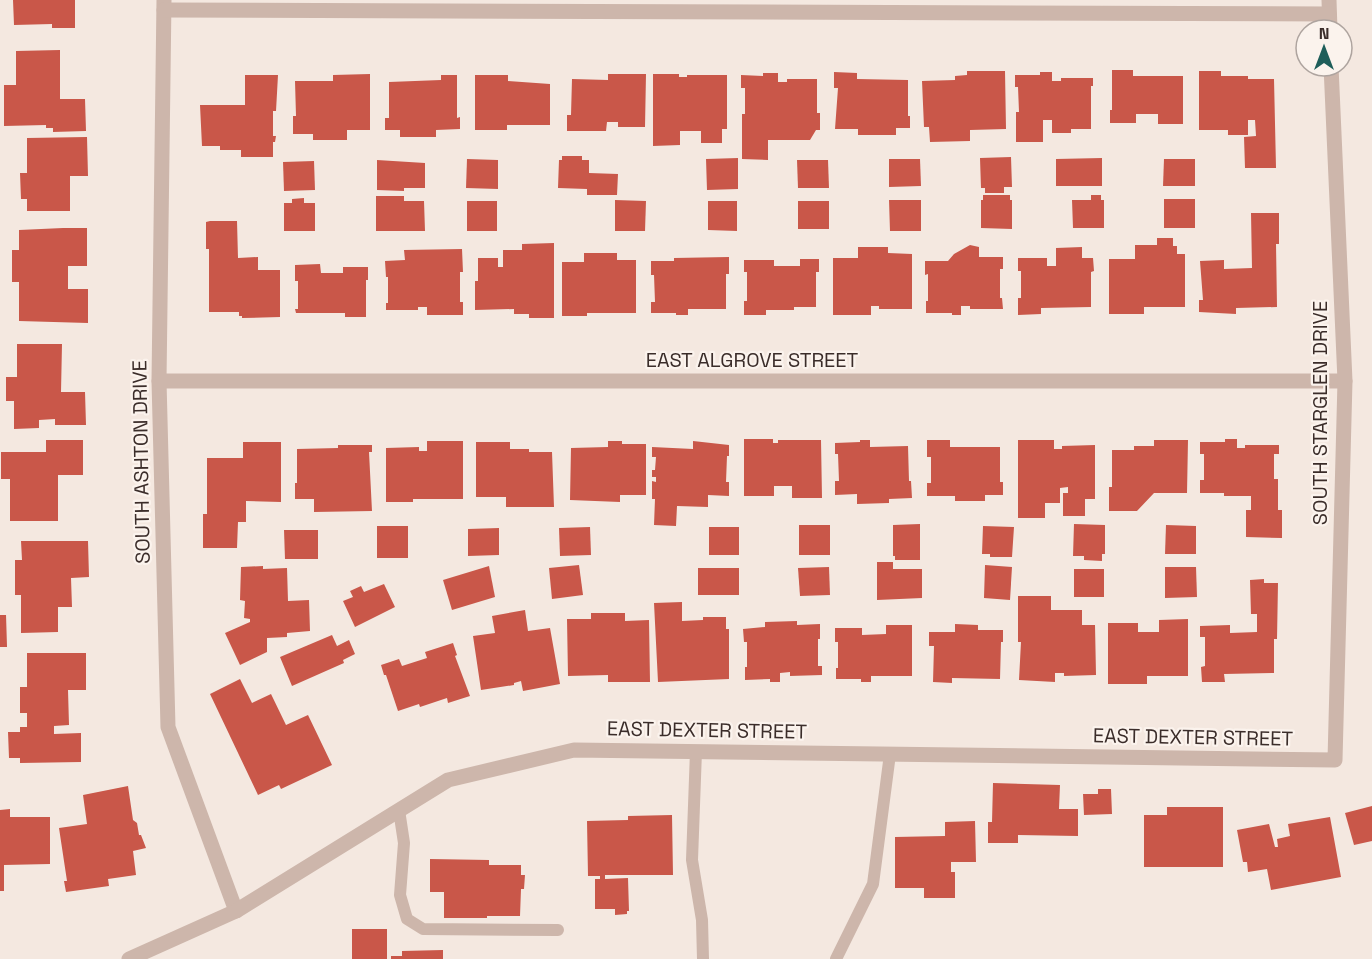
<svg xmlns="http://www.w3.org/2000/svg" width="1372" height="959" font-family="'Space Grotesk',sans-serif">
  <rect width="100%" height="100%" fill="#f4e8e0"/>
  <g fill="#c95749">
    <polygon points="13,0 75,0 75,28 52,28 52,24 14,25"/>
    <polygon points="60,50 60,99 85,99 86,131 53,132 53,128 46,128 46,125 4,126 4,85 16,85 16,51"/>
    <polygon points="1112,70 1133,70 1133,76 1183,76 1183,124 1158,124 1158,114 1136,114 1136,123 1110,123 1110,110 1112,110"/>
    <polygon points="967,71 1005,71 1006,129 970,130 970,141 930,142 929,127 924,127 922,81 955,80 955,76 967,75"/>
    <polygon points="1199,71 1221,71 1221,76 1248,76 1248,79 1274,79 1276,168 1245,168 1244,137 1256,136 1255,120 1248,120 1248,135 1228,135 1228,130 1199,130"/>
    <polygon points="834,72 857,73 857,79 908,80 908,116 910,116 910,128 896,128 896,135 858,135 858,129 835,129 838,88 834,88"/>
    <polygon points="1040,72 1052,72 1052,81 1061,81 1061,78 1093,78 1093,86 1091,86 1091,129 1071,129 1071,133 1052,133 1052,120 1043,120 1043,142 1016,142 1016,112 1019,112 1018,87 1015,87 1015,75 1040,75"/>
    <polygon points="763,73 778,73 778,82 787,82 787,79 817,79 817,113 820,113 820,130 816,130 810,140 768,140 768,160 742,159 742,114 745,114 745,88 741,88 741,75 763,76"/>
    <polygon points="370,74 370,130 347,130 347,140 313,140 313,134 293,134 293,116 296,116 295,81 333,81 333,75"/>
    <polygon points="608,74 646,74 645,127 618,127 618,122 607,122 606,131 567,131 567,115 571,115 572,79 608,80"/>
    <polygon points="653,74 679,74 679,77 687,77 687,75 727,75 727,129 722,129 722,143 701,143 701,131 680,131 680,145 653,146"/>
    <polygon points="245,75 278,75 276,111 273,111 273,136 276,136 275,142 273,142 273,157 241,157 241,150 220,150 220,146 202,146 200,105 245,105"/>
    <polygon points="441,75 457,75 457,118 460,117 460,129 436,130 436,137 400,137 400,130 385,130 385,118 389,118 389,82 441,80"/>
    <polygon points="475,75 508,75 508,81 550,84 550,125 507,125 507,130 475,130"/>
    <polygon points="87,137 88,176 70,176 70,211 27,211 27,199 21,199 20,173 27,173 27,138"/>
    <polygon points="562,156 582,156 582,160 589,160 589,173 618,174 617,195 587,195 587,189 558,188 559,160 562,160"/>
    <polygon points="1011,157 1012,187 1004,187 1004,193 985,193 985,188 981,188 980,158"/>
    <polygon points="738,158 738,189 707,190 706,159"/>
    <polygon points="1102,158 1102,186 1056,186 1056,159"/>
    <polygon points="467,159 498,160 498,189 466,188"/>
    <polygon points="889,159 920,159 921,186 889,187"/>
    <polygon points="1164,159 1195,159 1195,186 1163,186"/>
    <polygon points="377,160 425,163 425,188 404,188 404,191 377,190"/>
    <polygon points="797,160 828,160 829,188 798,188"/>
    <polygon points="314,161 315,190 284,191 283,162"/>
    <polygon points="983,195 1010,195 1010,200 1012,200 1012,229 981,228 981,200 983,200"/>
    <polygon points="1091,195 1101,195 1101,200 1104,200 1104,228 1073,228 1072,200 1091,200"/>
    <polygon points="376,196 404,196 404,201 424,201 425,231 376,231"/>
    <polygon points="304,198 304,203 315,203 315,231 284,231 284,203 292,203 292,199"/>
    <rect x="1164" y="199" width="31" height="29"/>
    <polygon points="615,200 646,201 645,231 615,231"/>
    <polygon points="889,200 921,200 921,231 890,231"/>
    <rect x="467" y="201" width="30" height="30"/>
    <polygon points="708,201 737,201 737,231 708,230"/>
    <rect x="798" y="201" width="31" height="28"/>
    <polygon points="1251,213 1279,213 1279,244 1276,244 1277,307 1236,308 1236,314 1199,312 1199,300 1203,300 1200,261 1224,260 1224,269 1252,268"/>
    <polygon points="210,221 237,221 238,258 258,257 258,270 280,270 280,317 242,318 242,316 239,316 239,312 209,312 209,249 206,249 206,222"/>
    <polygon points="63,228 87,228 87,266 68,266 68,289 88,289 88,323 19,321 19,282 12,282 12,250 19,250 19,230"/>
    <polygon points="1157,238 1173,238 1173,246 1177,246 1177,254 1185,254 1185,307 1144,307 1144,314 1109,314 1109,259 1135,259 1135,245 1157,245"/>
    <polygon points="554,243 554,318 529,318 529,314 514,314 514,309 475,310 475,281 478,281 478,258 498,258 498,267 503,267 503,250 522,250 522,244"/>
    <polygon points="970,245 979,247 979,257 1003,257 1003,269 1000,269 1000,298 1002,298 1003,309 970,309 970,306 961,306 961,315 952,315 952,313 926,313 926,301 928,301 928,274 925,275 925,261 948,261 954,254"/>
    <polygon points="858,247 888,247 888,253 912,254 912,309 879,309 879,306 871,306 871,315 833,315 833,258 858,258"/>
    <polygon points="1082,247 1082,258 1093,258 1094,271 1091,272 1091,307 1041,308 1041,314 1018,315 1018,298 1021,298 1021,271 1018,271 1018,258 1047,258 1047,266 1056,266 1056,248"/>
    <polygon points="462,249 463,272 460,272 460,302 463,302 463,315 427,315 427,307 418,307 418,310 386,310 386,303 388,303 388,277 386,277 385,261 405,260 404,250"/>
    <polygon points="584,253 617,253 617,260 636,260 636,313 587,313 587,316 562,316 562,262 584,262"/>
    <polygon points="729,257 729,274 726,274 726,309 688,309 688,315 676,315 676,313 651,313 651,302 655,302 654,275 651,275 651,261 674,261 674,258"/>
    <polygon points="800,259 819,259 819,272 816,272 816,307 794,307 794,310 766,310 766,315 744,315 744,301 747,301 747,272 744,272 744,260 774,260 774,266 800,266"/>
    <polygon points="320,264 321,273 343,273 343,267 368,267 368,280 366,280 366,317 345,317 345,313 296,313 295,309 298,309 298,281 295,281 295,265"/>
    <polygon points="17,344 62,344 61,392 85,392 86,425 55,425 55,419 39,420 39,428 14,429 14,401 6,401 6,377 17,377"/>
    <polygon points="744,439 773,439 773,443 778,443 778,440 821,440 822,498 792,498 792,486 774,486 774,496 744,496"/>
    <polygon points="1225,439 1237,439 1237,448 1245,448 1245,445 1279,445 1279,454 1274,454 1274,479 1278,479 1278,510 1282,510 1282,538 1246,537 1246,510 1251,510 1251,496 1224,496 1224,493 1200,493 1200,480 1204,480 1204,454 1200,454 1200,442 1225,442"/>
    <polygon points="46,440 83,440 83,475 58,475 58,521 10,521 10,479 1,479 1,452 46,452"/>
    <polygon points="860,440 870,440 870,447 908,446 909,481 911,481 912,498 889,499 889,503 857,504 857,494 835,495 835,481 839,481 838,454 835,454 835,443 860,442"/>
    <polygon points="927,440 950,440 950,447 1000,447 1000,482 1003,482 1003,495 985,495 985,501 955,501 955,496 927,496 927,483 931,483 931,457 927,457"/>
    <polygon points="1018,440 1054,440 1054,449 1062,449 1062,446 1095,445 1095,499 1085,499 1085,516 1063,516 1063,493 1068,493 1068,487 1060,488 1060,503 1045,503 1045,518 1018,518"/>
    <polygon points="1154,440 1188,440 1187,493 1154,493 1137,511 1109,511 1109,487 1112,487 1112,450 1134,450 1134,446 1154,446"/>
    <polygon points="427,441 463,441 463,499 413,499 413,502 386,502 386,448 419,447 419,451 427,451"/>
    <polygon points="608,441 622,441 622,444 646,444 646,495 620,495 620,502 570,500 571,448 608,447"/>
    <polygon points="693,441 729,445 729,456 727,456 726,482 729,482 729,496 708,495 708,507 677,506 676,526 654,525 655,499 652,499 652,481 656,482 656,477 652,477 652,470 655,470 656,457 652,457 652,447 693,449"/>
    <polygon points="243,442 281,442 281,502 246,501 246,522 238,522 237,548 203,548 203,514 207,514 207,458 243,458"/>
    <polygon points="476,442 510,442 510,449 529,449 529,452 552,452 554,507 506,507 506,497 476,497"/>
    <polygon points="338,445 372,445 372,452 369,452 372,511 314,512 314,499 295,499 295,483 297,483 297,449 338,448"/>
    <polygon points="920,524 920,560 895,560 895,556 893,556 893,525"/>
    <polygon points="1074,524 1105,525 1105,554 1102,554 1102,561 1084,560 1084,556 1073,556"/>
    <rect x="799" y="525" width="31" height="30"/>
    <polygon points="1166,525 1196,526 1196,554 1165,554"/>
    <rect x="377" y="526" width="31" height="32"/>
    <polygon points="983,526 1014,527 1012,557 990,557 990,554 982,554"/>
    <polygon points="590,527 591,555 560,556 559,528"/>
    <rect x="709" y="527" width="30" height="28"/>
    <polygon points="499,528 499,555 468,556 468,529"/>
    <polygon points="284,530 318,530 318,559 285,559"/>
    <polygon points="21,541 88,541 89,577 71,578 72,607 58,607 58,632 21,633 21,595 15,595 15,560 22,560"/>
    <polygon points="877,562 893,562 893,569 922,569 922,598 877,600"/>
    <polygon points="579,565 583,595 552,599 549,568"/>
    <polygon points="985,565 1012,567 1010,600 984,598"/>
    <polygon points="263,566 263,569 287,568 288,601 309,600 310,631 287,633 287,637 267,638 267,652 240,665 225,633 250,622 250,619 244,618 245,601 240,600 241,567"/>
    <polygon points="489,566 495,597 452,610 443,580"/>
    <polygon points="829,567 830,595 800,596 798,568"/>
    <polygon points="1165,567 1196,567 1197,597 1165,598"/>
    <rect x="698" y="568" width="41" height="27"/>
    <rect x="1074" y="569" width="30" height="28"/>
    <polygon points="1264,579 1264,583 1278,583 1277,639 1274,639 1274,673 1224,674 1225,682 1202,682 1201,667 1205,666 1205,637 1200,637 1200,626 1230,625 1230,633 1257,632 1257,614 1251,614 1250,580"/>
    <polygon points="384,584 395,607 355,627 343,601 353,597 350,591 361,586 364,592"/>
    <polygon points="1018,596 1051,596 1051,610 1082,610 1082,625 1095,625 1096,675 1064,676 1064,673 1055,673 1055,682 1019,680 1021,642 1018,642"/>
    <polygon points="682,602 682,621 703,620 703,617 726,617 726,629 729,629 729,679 658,682 654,603"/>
    <polygon points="525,610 528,631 550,628 560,684 523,691 521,681 514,683 514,685 481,690 473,636 495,633 492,616"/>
    <polygon points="591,613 625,613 625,621 649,620 650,682 608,682 608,675 568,676 567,619 591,619"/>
    <polygon points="0,615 6,615 7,647 0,647"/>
    <polygon points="1188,619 1188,676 1147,676 1147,684 1108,684 1108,623 1138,623 1138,632 1159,632 1159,620"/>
    <polygon points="797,621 797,625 820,624 820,639 818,639 818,666 822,666 822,675 790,676 790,672 780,673 780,682 770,682 770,679 745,680 745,667 747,667 747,642 744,642 743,629 765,627 765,622"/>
    <polygon points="955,624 978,625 978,630 1003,630 1003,642 1001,642 1000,679 952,678 952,683 933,682 934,646 929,646 929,632 955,632"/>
    <polygon points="886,625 912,625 912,676 871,676 871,682 861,682 861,679 836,679 836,668 838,668 838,642 835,642 835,628 862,628 862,635 886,634"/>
    <polygon points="332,635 337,646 349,640 355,654 343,660 344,663 292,686 280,657"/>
    <polygon points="453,643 457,655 455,656 470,696 448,703 447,698 420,707 419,704 398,711 386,675 384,675 381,665 399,659 402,666 427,658 425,652"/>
    <polygon points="27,653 86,653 86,690 68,690 69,725 54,726 54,734 81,733 81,762 20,763 20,758 9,758 8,732 20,732 20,727 27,727 27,713 20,713 20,687 27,687"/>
    <polygon points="240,679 252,703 271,694 286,725 308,715 332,765 281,789 279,785 258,795 210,694"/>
    <polygon points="993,783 1060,785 1059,809 1078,809 1078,836 1018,835 1018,843 988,843 988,822 992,822"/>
    <polygon points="128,786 133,820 137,823 139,835 141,835 146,848 133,851 136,875 108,879 109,886 66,892 64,881 67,881 59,828 87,824 83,795"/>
    <polygon points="1098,789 1111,789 1112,814 1084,815 1083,794 1098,794"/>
    <polygon points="1372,806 1372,841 1354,845 1345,813"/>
    <polygon points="1167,807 1223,807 1223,867 1144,867 1144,815 1167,815"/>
    <polygon points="10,809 10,817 50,817 50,864 4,865 4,891 0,891 0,810"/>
    <polygon points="672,815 673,875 605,875 605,879 628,878 629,911 627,911 627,914 615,915 615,909 595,909 595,879 600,879 600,876 588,876 587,821 628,820 628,816"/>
    <polygon points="1330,817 1341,877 1271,890 1267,869 1248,872 1247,862 1243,862 1237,830 1269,824 1275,847 1278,847 1277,839 1290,836 1288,824"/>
    <polygon points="975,821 976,862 951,862 951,872 955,872 955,898 924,898 924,888 895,888 895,837 945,836 945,822"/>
    <polygon points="430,859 489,860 489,865 521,865 521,875 525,875 524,889 521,889 520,916 487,916 487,918 444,918 444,892 430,892"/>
    <rect x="352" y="929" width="35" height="30"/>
    <polygon points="443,950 443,959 391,959 391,956 402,956 402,951"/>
  </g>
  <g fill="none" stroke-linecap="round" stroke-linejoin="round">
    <g stroke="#cdb6ab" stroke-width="12">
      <polyline points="696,751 692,860 702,920 703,959"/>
      <polyline points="399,810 404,843 400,895 407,919 423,929 558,930"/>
      <polyline points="836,959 873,884 890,754"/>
    </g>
    <g stroke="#cdb6ab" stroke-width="15">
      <polyline points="164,0 159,381 168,727 236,911"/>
      <polyline points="1329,0 1330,30"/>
      <polyline points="164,10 1329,14"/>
      <polyline points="159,381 1345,381"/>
      <polyline points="129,959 236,911 448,780 574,750 1335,760 1345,381 1331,66"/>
    </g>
  </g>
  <g text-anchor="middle" stroke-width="4.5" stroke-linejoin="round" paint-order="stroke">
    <g font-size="20" fill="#3b2d2a" stroke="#fbf3ed">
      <text x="752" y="367">EAST ALGROVE STREET</text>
      <text transform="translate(1320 413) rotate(-90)" y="7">SOUTH STARGLEN DRIVE</text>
      <text transform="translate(141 462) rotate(-91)" y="7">SOUTH ASHTON DRIVE</text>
      <text transform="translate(707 730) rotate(1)" y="7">EAST DEXTER STREET</text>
      <text transform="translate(1193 737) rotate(1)" y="7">EAST DEXTER STREET</text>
    </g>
  </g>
  <g transform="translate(1324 48)"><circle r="28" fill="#fbf3ed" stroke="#aea49f" stroke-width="1.5"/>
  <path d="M0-4.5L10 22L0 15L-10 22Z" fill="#1e5e5a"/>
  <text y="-9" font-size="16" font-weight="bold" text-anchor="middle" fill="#3b2d2a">N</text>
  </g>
</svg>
